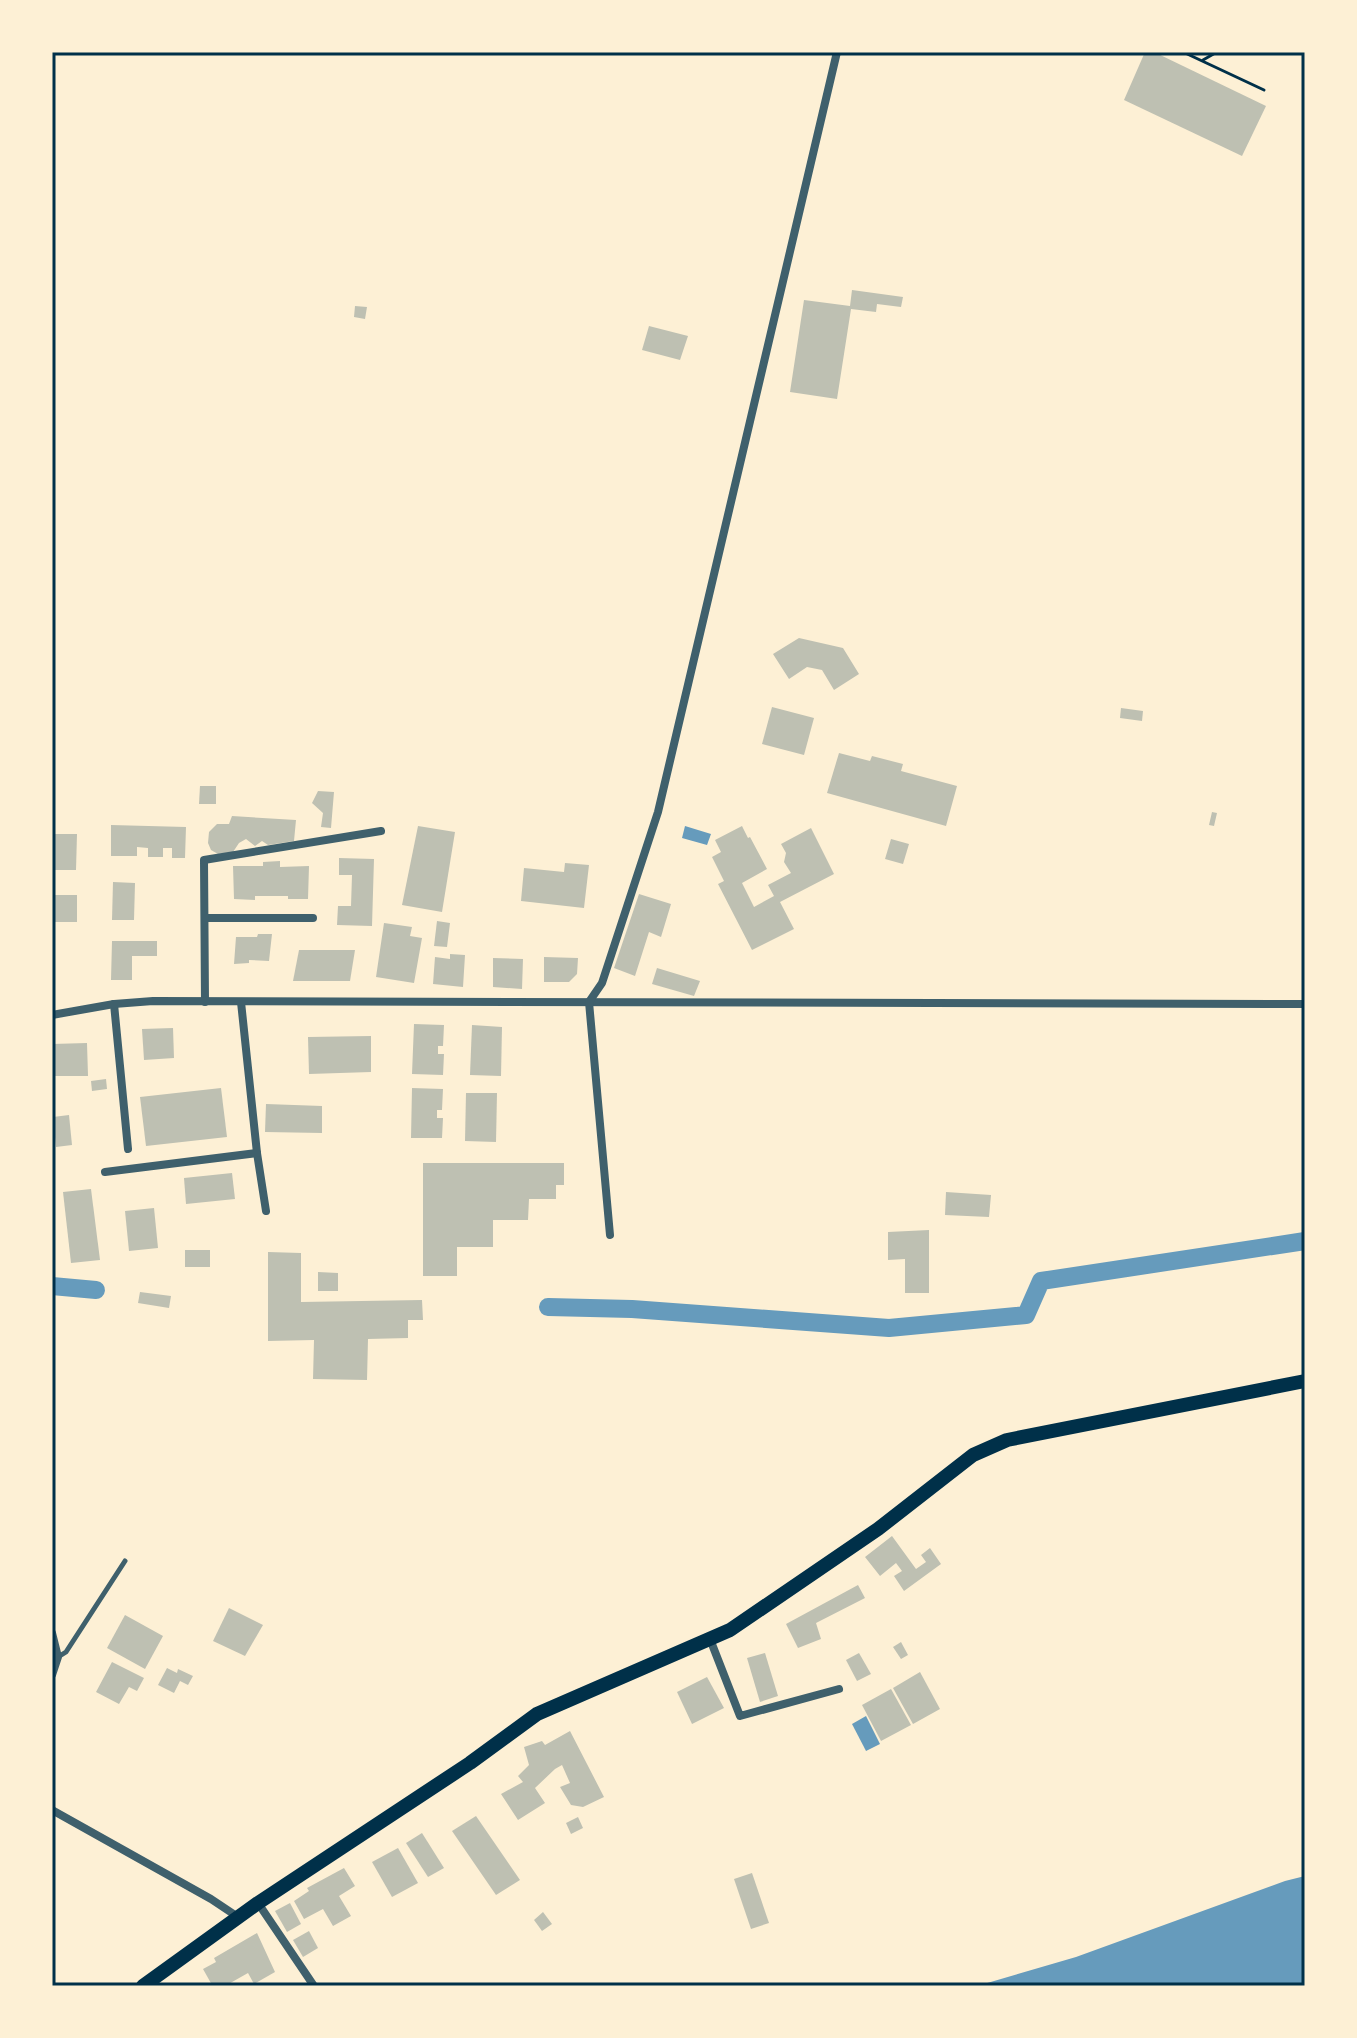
<svg xmlns="http://www.w3.org/2000/svg" width="1357" height="2038" font-family="Overpass,sans-serif">
  <rect width="100%" height="100%" fill="#fdf0d5"/>
  <g fill="#669bbc">
    <polygon points="685,826 711,834 707,845 682,838"/>
    <polygon points="866,1716 880,1744 866,1751 852,1724"/>
    <polygon points="1305,1876 1305,1986 977,1986 1076,1957 1285,1881"/>
  </g>
  <g fill="none" stroke-linecap="round" stroke-linejoin="round">
    <g stroke="#669bbc" stroke-width="18">
      <polyline points="52,1286 96,1290"/>
      <polyline points="548,1307 632,1309 889,1328 1026,1315 1041,1281 1305,1241"/>
    </g>
  </g>
  <g fill="#bec0b2">
    <polygon points="1145,52 1154,52 1266,106 1242,156 1124,100"/>
    <polygon points="852,290 903,297 901,307 877,304 876,312 851,309 837,399 790,392 804,300 850,306"/>
    <polygon points="355,306 367,307 365,319 354,317"/>
    <polygon points="649,326 688,336 680,360 642,350"/>
    <polygon points="799,638 843,648 859,674 834,690 822,670 807,667 789,679 773,654"/>
    <polygon points="772,707 814,718 804,755 762,744"/>
    <polygon points="1121,708 1143,711 1142,721 1120,718"/>
    <polygon points="839,753 870,761 872,756 903,764 901,771 957,786 946,826 827,793"/>
    <polygon points="200,786 216,786 216,804 199,804"/>
    <polygon points="318,791 334,792 331,828 321,827 323,813 312,803"/>
    <polygon points="1212,812 1217,813 1214,826 1209,825"/>
    <polygon points="232,816 296,820 294,841 268,845 262,841 255,846 246,839 239,843 233,852 218,854 211,850 208,843 209,832 217,824 229,824"/>
    <polygon points="111,825 186,827 185,858 172,858 172,848 163,848 163,857 148,857 148,848 137,847 137,856 111,856"/>
    <polygon points="418,826 455,832 442,912 402,905"/>
    <polygon points="742,826 748,838 750,837 767,869 742,883 754,907 774,896 768,885 791,873 784,862 786,853 781,844 811,828 834,874 780,902 794,929 752,950 718,884 724,881 712,857 721,852 715,840"/>
    <polygon points="52,834 77,834 76,870 52,870"/>
    <polygon points="891,839 909,844 903,864 885,859"/>
    <polygon points="339,858 374,859 372,926 337,925 338,906 351,906 352,875 339,875"/>
    <polygon points="280,861 280,867 309,866 308,899 288,899 288,896 255,896 255,900 234,899 233,866 263,866 263,862"/>
    <polygon points="565,863 589,865 584,908 521,901 524,868 564,872"/>
    <polygon points="113,882 135,883 134,920 112,920"/>
    <polygon points="639,894 671,904 661,937 649,932 635,976 614,968"/>
    <rect x="52" y="895" width="25" height="27"/>
    <polygon points="437,921 450,923 447,947 434,946"/>
    <polygon points="384,923 412,927 410,936 422,938 414,983 376,977"/>
    <polygon points="258,934 272,934 269,961 249,960 249,963 234,964 236,937 257,937"/>
    <polygon points="112,941 157,941 157,956 132,956 132,980 111,980"/>
    <polygon points="299,950 355,950 350,981 293,981"/>
    <polygon points="450,954 465,955 463,987 433,984 435,957 450,959"/>
    <polygon points="544,957 578,958 577,974 569,982 544,982"/>
    <polygon points="493,958 523,959 522,989 493,987"/>
    <polygon points="657,968 700,981 694,996 652,984"/>
    <polygon points="414,1024 444,1025 443,1046 438,1046 438,1054 444,1054 443,1075 412,1074"/>
    <polygon points="472,1025 502,1027 501,1076 470,1075"/>
    <polygon points="173,1028 174,1058 144,1060 142,1029"/>
    <polygon points="371,1036 371,1072 309,1074 308,1037"/>
    <polygon points="87,1043 88,1076 52,1076 52,1044"/>
    <polygon points="106,1079 107,1089 92,1091 91,1081"/>
    <polygon points="221,1088 227,1137 146,1146 140,1097"/>
    <polygon points="412,1088 443,1089 442,1110 437,1110 437,1118 443,1118 442,1138 411,1138"/>
    <polygon points="466,1093 497,1093 496,1142 465,1141"/>
    <polygon points="266,1104 322,1106 322,1133 265,1132"/>
    <polygon points="69,1115 72,1145 56,1147 53,1117"/>
    <polygon points="423,1163 564,1163 564,1185 556,1185 556,1199 529,1199 528,1220 493,1220 493,1247 457,1247 457,1276 423,1276"/>
    <polygon points="232,1173 235,1199 186,1204 184,1178"/>
    <polygon points="91,1189 100,1260 71,1263 63,1192"/>
    <polygon points="946,1192 991,1195 989,1217 945,1215"/>
    <polygon points="154,1208 158,1248 129,1251 125,1211"/>
    <polygon points="929,1230 929,1293 905,1293 905,1259 888,1260 888,1232"/>
    <rect x="185" y="1250" width="25" height="17"/>
    <polygon points="268,1252 301,1253 301,1302 422,1300 423,1320 408,1320 408,1338 368,1339 367,1380 313,1379 314,1340 268,1341"/>
    <polygon points="318,1272 338,1273 338,1291 318,1291"/>
    <polygon points="140,1292 171,1296 169,1308 138,1303"/>
    <polygon points="892,1536 916,1569 926,1562 921,1555 930,1548 941,1564 904,1591 894,1576 902,1571 896,1563 880,1576 865,1557"/>
    <polygon points="858,1585 865,1598 816,1623 821,1639 798,1648 786,1624"/>
    <polygon points="229,1608 263,1625 245,1656 213,1641"/>
    <polygon points="125,1615 163,1636 145,1669 107,1648"/>
    <polygon points="901,1642 908,1655 901,1659 893,1647"/>
    <polygon points="765,1653 778,1696 760,1702 747,1658"/>
    <polygon points="859,1653 871,1674 857,1681 846,1660"/>
    <polygon points="112,1662 144,1678 137,1691 129,1687 119,1704 96,1692"/>
    <polygon points="167,1668 177,1673 178,1669 193,1676 188,1685 180,1681 174,1693 158,1685"/>
    <polygon points="920,1672 940,1709 913,1724 893,1688"/>
    <polygon points="707,1677 724,1708 692,1724 677,1692"/>
    <polygon points="891,1689 911,1725 881,1741 862,1705"/>
    <polygon points="570,1731 604,1797 583,1807 571,1805 560,1787 570,1783 562,1765 555,1769 535,1788 545,1803 518,1820 501,1794 523,1782 518,1776 529,1765 524,1747 542,1741 545,1745"/>
    <polygon points="476,1816 520,1880 496,1895 452,1831"/>
    <polygon points="578,1817 583,1828 571,1834 566,1823"/>
    <polygon points="422,1833 444,1868 428,1877 406,1843"/>
    <polygon points="398,1848 418,1883 392,1897 372,1862"/>
    <polygon points="344,1868 355,1886 339,1896 351,1916 333,1926 323,1909 304,1919 294,1901 309,1891 307,1888"/>
    <polygon points="752,1873 769,1923 751,1929 734,1879"/>
    <polygon points="290,1903 301,1924 287,1932 275,1911"/>
    <polygon points="543,1912 552,1924 542,1931 534,1920"/>
    <polygon points="309,1931 318,1948 303,1957 293,1940"/>
    <polygon points="257,1933 275,1972 254,1984 248,1973 225,1986 218,1986 215,1983 212,1985 203,1969 216,1962 214,1958"/>
  </g>
  <g fill="none" stroke-linecap="round" stroke-linejoin="round">
    <g stroke="#003049" stroke-width="3">
      <polyline points="1183,52 1264,90"/>
      <polyline points="1203,60 1217,52"/>
    </g>
    <polyline stroke="#3f606c" stroke-width="5" points="58,1657 66,1652 125,1561"/>
    <g stroke="#3f606c" stroke-width="8">
      <polyline points="205,918 313,918"/>
      <polyline points="205,1002 204,860 381,831"/>
      <polyline points="241,1002 257,1153 266,1211"/>
      <polyline points="114,1004 128,1149"/>
      <polyline points="52,1015 114,1004 153,1001 1305,1004"/>
      <polyline points="105,1172 257,1153"/>
      <polyline points="610,1235 589,1002 602,983 658,812 837,52"/>
      <polyline points="52,1633 58,1657 52,1675"/>
      <polyline points="710,1639 740,1716 839,1689"/>
      <polyline points="52,1810 211,1899 238,1917"/>
      <polyline points="258,1903 314,1986"/>
    </g>
    <polyline stroke="#003049" stroke-width="14" points="143,1986 258,1903 470,1763 537,1714 730,1630 878,1529 973,1455 1007,1440 1305,1381"/>
  </g>
  <rect width="1357" height="2038" fill="none" stroke="#fdf0d5" stroke-width="108"/>
  <rect x="54" y="54" width="1249" height="1930" fill="none" stroke="#003049" stroke-width="3"/>
</svg>
